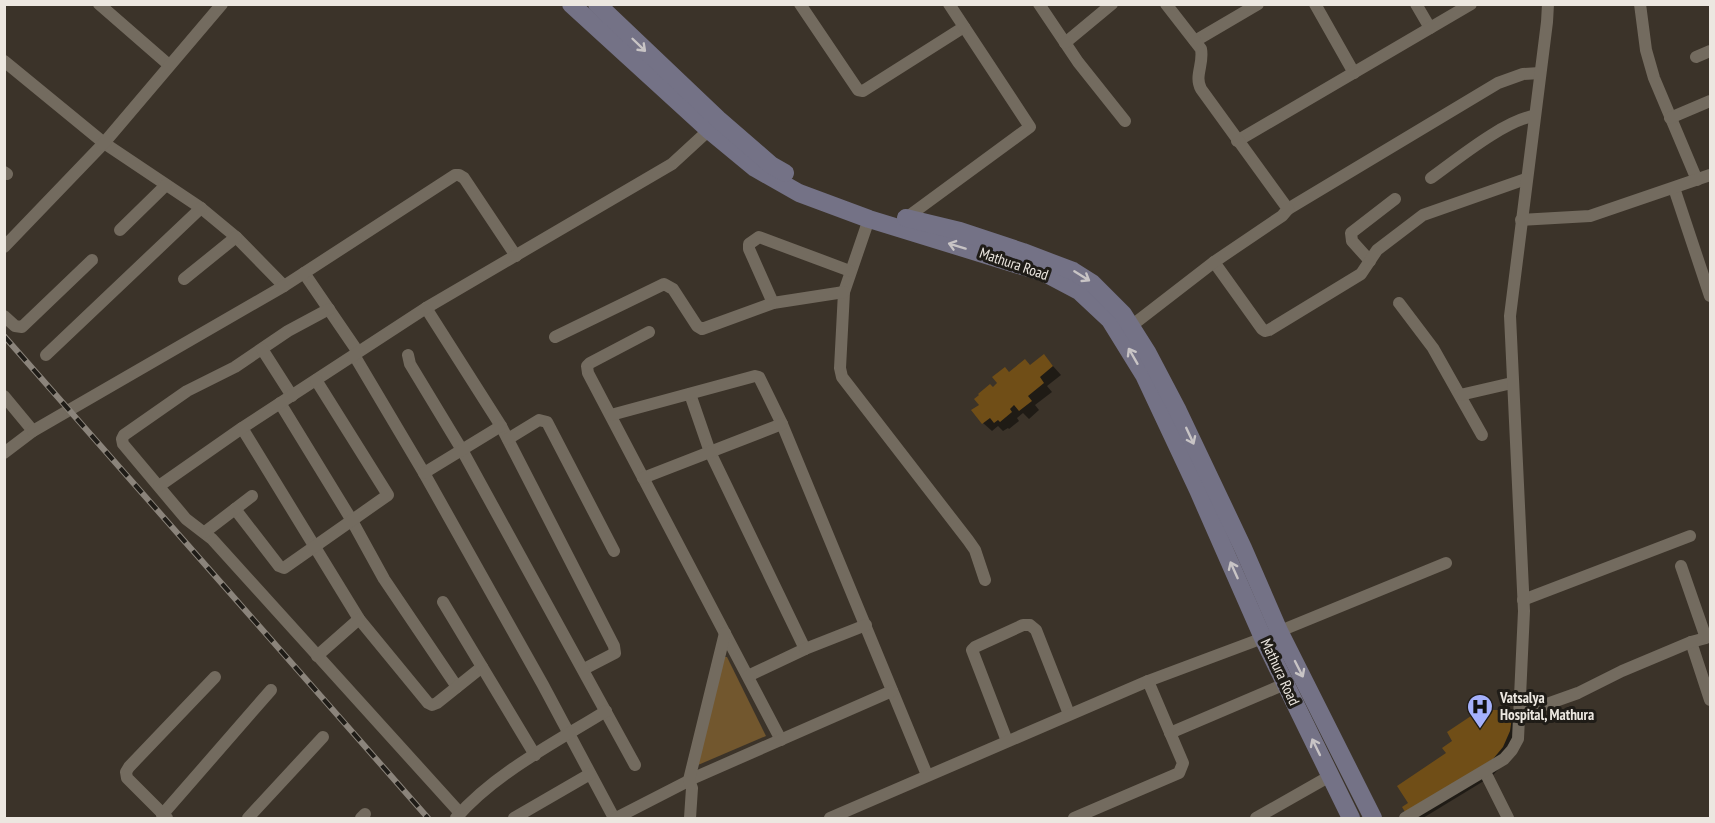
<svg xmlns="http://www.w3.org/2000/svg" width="1715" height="823" font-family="'PT Sans Narrow',sans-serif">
  <rect width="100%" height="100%" fill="#3b3329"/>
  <polygon fill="#72572e" points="724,657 727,657 766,736 698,765"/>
  <g fill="#0007">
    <polygon points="1044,356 1061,375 1047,386 1052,392 1035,405 1039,410 1029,419 1023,413 1017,418 1019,421 1009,429 1008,428 1003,431 998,426 992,431 983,423 981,405 993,389 1009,374 1030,366"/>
    <polygon points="1512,712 1521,720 1511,756 1492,776 1423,818 1412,818"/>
  </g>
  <g fill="#704e17">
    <polygon points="1044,354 1053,366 1040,377 1044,383 1028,396 1032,401 1019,411 1014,405 1010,409 1012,412 1000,422 998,420 994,423 990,418 982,424 971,410 979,405 974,399 979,395 978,394 990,384 993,387 997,383 992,377 1005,367 1009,372 1025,359 1030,365"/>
    <polygon points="1480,710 1513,710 1510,731 1503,747 1493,759 1407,815 1402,807 1408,803 1397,786 1446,753 1442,748 1452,741 1447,732"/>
  </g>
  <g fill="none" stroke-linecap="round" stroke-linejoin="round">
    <g stroke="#736b5f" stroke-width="12">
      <polyline points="99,4 169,65"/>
      <polyline points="800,4 858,90 863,91 964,27"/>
      <polyline points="1039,4 1078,62 1125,121"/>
      <polyline points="1315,4 1354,73"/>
      <polyline points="1416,4 1430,28"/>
      <polyline points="1640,4 1646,50 1654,78 1697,180"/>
      <polyline points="1195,41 1258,4"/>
      <polyline points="1065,43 1112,4"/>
      <polyline points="1696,57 1710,51"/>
      <polyline points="4,61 104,143 201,208 236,237 284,286"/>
      <polyline points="1670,118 1710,101"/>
      <polyline points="1237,141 1471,4"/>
      <polyline points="4,172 7,174"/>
      <path d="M 1431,178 C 1456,160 1505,120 1534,116"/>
      <polyline points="1674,188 1710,296"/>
      <polyline points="1288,209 1498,83 1523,74 1540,73"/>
      <polyline points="906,218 1030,127 949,4"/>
      <polyline points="869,219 844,292 840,368 842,377 968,540 975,550 985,580"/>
      <polyline points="1521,220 1590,216 1710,175"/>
      <polyline points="120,230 166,185"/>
      <polyline points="4,247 104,143 222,4"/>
      <polyline points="1370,261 1352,241 1351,233 1395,199"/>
      <polyline points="1214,262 1262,329 1265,331 1269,330 1361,274 1377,250 1423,215 1526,179"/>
      <polyline points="304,273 358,352"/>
      <polyline points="184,279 236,237"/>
      <polyline points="773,303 749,249 749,244 759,237 850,271"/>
      <polyline points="1399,303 1433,348 1482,435"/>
      <polyline points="426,308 501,426 614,646 615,653 584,669"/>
      <polyline points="329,309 288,331 235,367 187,391 124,435 122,439 123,444 186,519 212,539 460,813"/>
      <polyline points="4,316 15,326 22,327 92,260"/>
      <path d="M 1126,330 L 1214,262 L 1282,216 L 1288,209 L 1201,89 C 1194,76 1204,64 1201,49 L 1166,4"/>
      <polyline points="649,332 590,363 587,366 588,373 781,740"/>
      <polyline points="555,337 664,284 673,289 697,326 702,329 773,303 844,292"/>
      <polyline points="262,349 292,396"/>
      <polyline points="46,355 201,208"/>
      <polyline points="354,355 424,473 543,685 614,818"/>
      <polyline points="408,355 410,364 462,450 635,765"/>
      <polyline points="690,394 710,452 805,649 748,676"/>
      <polyline points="1460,395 1512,383"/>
      <polyline points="4,396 33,431 4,453"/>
      <polyline points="280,403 351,519 384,579 457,687"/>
      <polyline points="611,415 755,376 759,377 782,424 927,775"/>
      <polyline points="242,428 359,619 428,703 432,705 437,703 482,667"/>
      <polyline points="33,431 284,286 455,175 459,175 464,178 516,256"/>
      <polyline points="508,439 539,420 547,422 614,551"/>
      <polyline points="424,473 501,426"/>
      <polyline points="643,478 782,424"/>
      <polyline points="159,486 242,428 426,308 672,164 709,130"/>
      <polyline points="235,509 279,566 284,568 388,495 316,380"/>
      <polyline points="205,532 252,496"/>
      <polyline points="1523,600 1690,536"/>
      <polyline points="443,602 535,755"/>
      <polyline points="1691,642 1710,700"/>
      <polyline points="805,649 866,625"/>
      <polyline points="317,656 359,619"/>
      <polyline points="1519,714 1578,693 1622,671 1691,642 1706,638 1681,566"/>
      <polyline points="1170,733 1285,684"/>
      <polyline points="1007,741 972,650 975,647 1023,625 1030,625 1036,630 1069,714"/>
      <polyline points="1485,772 1508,818"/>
      <polyline points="162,815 271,690"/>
      <polyline points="167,818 127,778 126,772 129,767 215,677"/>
      <polyline points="248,818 323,737"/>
      <polyline points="361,818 365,814"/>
      <path d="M 456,818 C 495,773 556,742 606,711"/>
      <polyline points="514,818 590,774"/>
      <polyline points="616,818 696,777 892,691"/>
      <polyline points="690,818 692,788 689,780 725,633"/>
      <polyline points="830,818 1148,681 1263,638 1446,563"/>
      <polyline points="1074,818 1179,773 1183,763 1148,681"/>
      <polyline points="1256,818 1330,776"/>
      <polyline points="1405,818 1504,759 1512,750 1518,739 1524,611 1510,316 1547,22 1548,4"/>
    </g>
    <g stroke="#747286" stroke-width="18">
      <polyline points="571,4 709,130 755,168 799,193 869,219 1045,273 1079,291 1110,320 1144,375 1198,490 1263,638 1351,818"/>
      <polyline points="597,4 718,119 771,165 785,173"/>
      <polyline points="906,218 960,231 1023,252 1073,271 1092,283 1123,314 1147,352 1178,411 1243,548 1279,631 1373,818"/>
    </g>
    <defs>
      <polyline id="rail" points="4,336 428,818"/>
    </defs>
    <use href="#rail" stroke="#8b847b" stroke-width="6"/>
    <use href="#rail" stroke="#1f1c17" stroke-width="4" stroke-dasharray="11" stroke-linecap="butt"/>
  </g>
  <defs><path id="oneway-shaft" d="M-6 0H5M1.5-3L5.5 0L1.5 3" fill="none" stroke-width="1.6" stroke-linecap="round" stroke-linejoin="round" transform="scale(1.5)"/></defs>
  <g stroke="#c8c4c5">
    <use href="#oneway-shaft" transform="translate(639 45) rotate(44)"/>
    <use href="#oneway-shaft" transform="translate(957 246) rotate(-163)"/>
    <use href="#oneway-shaft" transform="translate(1082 276) rotate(32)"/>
    <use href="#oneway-shaft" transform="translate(1133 356) rotate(-120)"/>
    <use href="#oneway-shaft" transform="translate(1190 436) rotate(65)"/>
    <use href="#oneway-shaft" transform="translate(1234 570) rotate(-114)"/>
    <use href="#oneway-shaft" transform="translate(1299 669) rotate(63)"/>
    <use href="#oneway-shaft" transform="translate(1316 747) rotate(-116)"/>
  </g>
  <defs>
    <symbol id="hospital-pin" viewBox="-11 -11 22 30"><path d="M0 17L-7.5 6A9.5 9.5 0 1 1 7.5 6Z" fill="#a5b1fc" stroke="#1f1c17"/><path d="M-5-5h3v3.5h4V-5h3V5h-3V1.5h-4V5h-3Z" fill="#111"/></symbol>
  </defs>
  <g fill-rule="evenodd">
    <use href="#hospital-pin" x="1465" y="692" width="30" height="40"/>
  </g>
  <g text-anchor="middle" stroke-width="6" stroke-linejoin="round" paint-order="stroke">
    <g font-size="15" fill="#ece7e0" stroke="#1f1c17">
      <text transform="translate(1014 264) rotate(19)" y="5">Mathura Road</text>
      <text transform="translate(1280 672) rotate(65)" y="5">Mathura Road</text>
    </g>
    <g font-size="15" font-weight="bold" fill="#ece7e0" stroke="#1f1c17" text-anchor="start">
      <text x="1500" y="703">Vatsalya<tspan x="1500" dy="17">Hospital, Mathura</tspan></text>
    </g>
  </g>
  <rect width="1715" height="823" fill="none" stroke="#ece7e0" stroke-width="12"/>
</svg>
